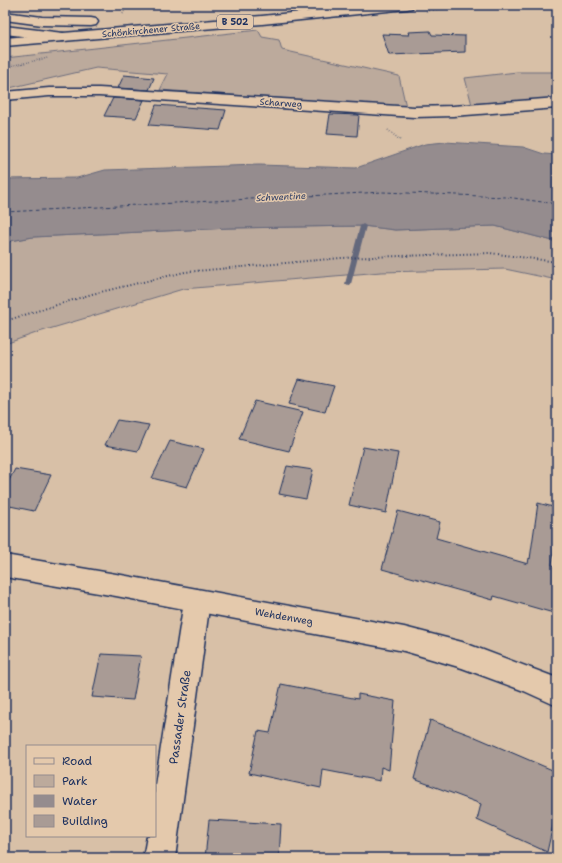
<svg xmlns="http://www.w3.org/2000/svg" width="562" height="863" font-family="'Shantell Sans',sans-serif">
  <rect width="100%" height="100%" fill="#d8c0a7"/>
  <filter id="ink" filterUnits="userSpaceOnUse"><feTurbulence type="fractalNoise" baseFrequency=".025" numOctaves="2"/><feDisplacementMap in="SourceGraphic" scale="8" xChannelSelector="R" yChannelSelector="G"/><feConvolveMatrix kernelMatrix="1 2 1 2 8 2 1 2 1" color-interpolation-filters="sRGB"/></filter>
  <g filter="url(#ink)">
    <g fill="#bcaa9c" stroke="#6c6c7d">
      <polygon points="258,30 262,37 279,40 282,50 399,76 406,107 160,90 168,74 96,68 5,89 5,58"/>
      <polygon points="517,72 557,72 557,98 472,105 465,78"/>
      <polygon points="363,226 395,230 495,226 557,242 557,280 505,269 381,272 183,289 39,332 5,344 5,242 33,237 230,228"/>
    </g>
    <polygon fill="#958c8e" stroke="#64677b" points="445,142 523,147 544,154 557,155 557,242 495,226 395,230 363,226 230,228 33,237 5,242 5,179 77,178 105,170 259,165 356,168 425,144"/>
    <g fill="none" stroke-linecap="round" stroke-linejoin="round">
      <polygon fill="#64677b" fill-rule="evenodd" points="363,224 366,226 351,284 348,286 345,284 360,226"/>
      <polyline stroke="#2d3d65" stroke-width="1" stroke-dasharray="3.5 2.5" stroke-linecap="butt" points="5,212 383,192 506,197 557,204"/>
    </g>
    <g fill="#a99b95" stroke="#1b2f5e">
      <polygon points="430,31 432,35 465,36 465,52 389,55 382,34 409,35 408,32"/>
      <polygon points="124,75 154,78 149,90 118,88"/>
      <polygon points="113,98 144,100 136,118 104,116"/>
      <polygon points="156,105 226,110 220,130 149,125"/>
      <polygon points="330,114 359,115 357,136 327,134"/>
      <polygon points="299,379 334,386 325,412 289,404"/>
      <polygon points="255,401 303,412 289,451 239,439"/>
      <polygon points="117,420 149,425 138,451 105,445"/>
      <polygon points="170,441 204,449 187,487 152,478"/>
      <polygon points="363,447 398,453 386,513 349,505"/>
      <polygon points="287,466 313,470 306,499 279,494"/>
      <polygon points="15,469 51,475 34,511 5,505 5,488"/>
      <polygon points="538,503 557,508 557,528 552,565 557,566 557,614 494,596 493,600 382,569 398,511 440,522 436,538 528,564 529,558 530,559"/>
      <polygon points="101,654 141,656 133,700 92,697"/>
      <polygon points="281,684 358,699 358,694 395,701 389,770 381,767 380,781 323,770 321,788 249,773 258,731 270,733"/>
      <polygon points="430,720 473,736 557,772 557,807 547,852 477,820 481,804 414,779"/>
      <polygon points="209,820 281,824 279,858 205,858"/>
    </g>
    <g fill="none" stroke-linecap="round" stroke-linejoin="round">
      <defs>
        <g id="minor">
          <polygon points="5,26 63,33 68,34 70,37 68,40 63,41 5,34"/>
          <polygon points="49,88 99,88 414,107 453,106 557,98 557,108 453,116 414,117 99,96 49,96 5,100 5,92"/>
          <polygon points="197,589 206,593 210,601 175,858 143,858 147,836 155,836 155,785 184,601 188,593"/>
        </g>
        <g id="major">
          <polygon points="369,5 413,5 412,8 407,9 262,24 5,46 5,38 262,16"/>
          <polygon points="5,12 42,17 91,18 96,19 98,22 96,25 91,26 42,25 5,20"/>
          <polygon points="5,555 116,574 404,627 462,642 557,678 557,706 524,691 462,668 404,651 116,596 5,577"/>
        </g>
      </defs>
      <use href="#minor" stroke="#1b2f5e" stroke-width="3"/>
      <use href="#major" stroke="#1b2f5e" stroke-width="3"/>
      <g stroke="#1b2f5e" stroke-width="1.5" stroke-dasharray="0.5 2" stroke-linecap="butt">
        <polyline points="426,11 468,5"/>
        <polyline points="123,14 127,5"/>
        <polyline points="5,67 48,58"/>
        <polyline points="388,130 400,140"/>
      </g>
      <polyline stroke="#1b2f5e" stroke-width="2" stroke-dasharray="1 2.5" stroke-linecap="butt" points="5,321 92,294 185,272 341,258 490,253 557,262"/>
      <use href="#minor" fill="#e4c9ac" fill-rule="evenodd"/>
      <use href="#major" fill="#e4c9ac" fill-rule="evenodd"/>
    </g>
  </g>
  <g text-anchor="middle" stroke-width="3" stroke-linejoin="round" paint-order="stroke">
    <rect fill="#e4c9ac" stroke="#575d75" stroke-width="1" x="217" y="15" width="36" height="14" rx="3"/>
    <g font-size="9" font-weight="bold" fill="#1b2f5e">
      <text x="235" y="25">B 502</text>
    </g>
    <g font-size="9" fill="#1b2f5e" stroke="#e4c9ac">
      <text transform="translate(151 30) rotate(-5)" y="3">Schönkirchener Straße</text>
      <text transform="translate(281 103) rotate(4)" y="3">Scharweg</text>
    </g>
    <g font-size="9" font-style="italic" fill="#2d3d65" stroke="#e4c9ac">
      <text transform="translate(281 197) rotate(-3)" y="3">Schwentine</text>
    </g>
    <g font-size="10" fill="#1b2f5e" stroke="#e4c9ac">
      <text transform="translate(284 616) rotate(10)" y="4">Wehdenweg</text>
    </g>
    <g font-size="12" fill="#1b2f5e" stroke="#e4c9ac">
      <text transform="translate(180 717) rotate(-82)" y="4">Passader Straße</text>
    </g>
  </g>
  <rect width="562" height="863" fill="none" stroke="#e4c9ac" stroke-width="20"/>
  <rect x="10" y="10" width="542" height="843" fill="none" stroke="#1b2f5e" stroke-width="1.5" filter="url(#ink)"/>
  <rect x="26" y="745" width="130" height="92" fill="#e4c9ac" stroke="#948b8d"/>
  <rect x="34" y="758" width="20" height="6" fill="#e4c9ac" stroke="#948b8d"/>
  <text x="62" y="765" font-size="12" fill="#1b2f5e">Road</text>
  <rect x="34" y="775" width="20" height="12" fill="#bcaa9c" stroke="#948b8d"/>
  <text x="62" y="785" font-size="12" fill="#1b2f5e">Park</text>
  <rect x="34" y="795" width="20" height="12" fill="#958c8e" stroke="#948b8d"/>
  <text x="62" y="805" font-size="12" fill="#1b2f5e">Water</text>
  <rect x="34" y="815" width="20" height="12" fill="#a99b95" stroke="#948b8d"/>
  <text x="62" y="825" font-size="12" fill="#1b2f5e">Building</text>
</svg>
